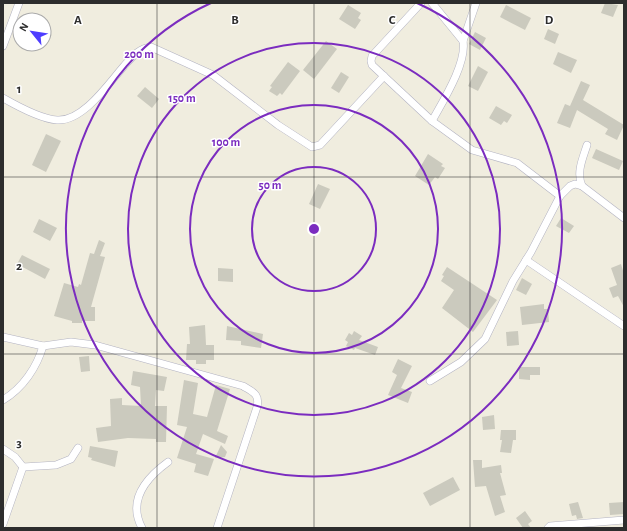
<svg xmlns="http://www.w3.org/2000/svg" width="627" height="531" font-family="'Alegreya Sans',sans-serif">
  <rect width="100%" height="100%" fill="#f0eddf"/>
  <g fill="#cbcabe">
    <polygon points="605,3 618,5 613,17 601,13"/>
    <polygon points="348,5 361,13 358,18 361,20 355,29 339,19"/>
    <polygon points="506,5 531,18 525,30 500,17"/>
    <polygon points="548,29 559,34 555,44 544,39"/>
    <polygon points="475,32 486,38 480,50 469,44"/>
    <polygon points="326,41 337,49 314,79 303,70"/>
    <polygon points="558,52 577,60 571,73 553,64"/>
    <polygon points="288,62 300,71 282,95 280,93 277,96 269,91 272,87 270,86"/>
    <polygon points="478,66 488,72 478,91 468,86"/>
    <polygon points="341,72 349,77 339,93 331,88"/>
    <polygon points="581,81 590,85 583,100 624,125 617,140 605,134 608,129 577,110 570,128 557,123 565,104 570,106"/>
    <polygon points="145,87 159,99 152,108 137,96"/>
    <polygon points="496,106 512,115 507,123 504,121 501,125 489,118"/>
    <polygon points="46,134 61,141 46,172 32,165"/>
    <polygon points="596,149 623,161 619,170 592,158"/>
    <polygon points="428,154 443,164 441,166 445,168 438,179 435,177 429,185 415,176"/>
    <polygon points="318,184 330,189 320,209 309,204"/>
    <polygon points="561,218 574,226 569,233 556,226"/>
    <polygon points="39,219 57,228 50,241 33,232"/>
    <polygon points="99,240 105,243 100,256 105,257 91,307 95,307 95,321 82,321 82,323 72,323 72,321 54,316 64,283 78,287 79,284 81,285 90,253 94,254"/>
    <polygon points="22,255 50,269 45,279 17,264"/>
    <polygon points="621,264 624,274 624,307 618,296 613,298 609,288 617,285 611,268"/>
    <polygon points="447,267 497,300 473,332 442,308 454,290 441,281 444,276 442,275"/>
    <polygon points="218,268 233,269 233,282 218,281"/>
    <polygon points="522,278 532,284 526,295 516,290"/>
    <polygon points="544,304 544,309 548,309 549,322 522,325 520,307"/>
    <polygon points="205,325 206,345 214,345 214,360 206,360 206,364 196,364 196,360 186,360 187,344 190,344 189,327"/>
    <polygon points="227,326 263,334 261,348 241,345 241,341 226,340"/>
    <polygon points="354,331 362,336 359,340 378,347 375,355 355,348 354,350 346,346 348,342 345,340 349,333 352,335"/>
    <polygon points="518,331 519,345 507,346 506,332"/>
    <polygon points="89,356 90,371 81,372 79,357"/>
    <polygon points="398,359 412,366 401,388 412,392 408,403 388,395 397,375 392,372"/>
    <polygon points="519,367 540,367 540,375 530,375 530,380 519,379"/>
    <polygon points="133,371 167,377 164,391 156,390 155,406 167,406 166,442 156,442 156,439 128,438 98,442 96,428 111,426 110,399 122,398 122,405 141,406 140,387 131,385"/>
    <polygon points="184,380 198,383 193,414 207,417 216,385 230,389 217,431 228,436 225,444 203,434 196,454 214,459 208,476 194,472 196,464 177,458 187,427 177,425"/>
    <polygon points="494,415 495,429 483,430 482,417"/>
    <polygon points="501,430 516,430 516,440 513,440 511,453 500,452 502,440 500,440"/>
    <polygon points="221,445 227,452 225,457 215,458"/>
    <polygon points="90,446 118,451 115,467 91,460 92,458 88,457"/>
    <polygon points="473,460 482,460 482,468 501,465 502,473 500,473 506,495 500,496 505,512 495,516 486,486 475,487"/>
    <polygon points="453,477 460,490 430,506 423,493"/>
    <polygon points="578,502 583,518 577,519 576,515 572,516 569,504"/>
    <polygon points="624,502 624,514 610,515 609,503"/>
    <polygon points="525,511 532,521 528,524 531,528 523,528 516,518"/>
  </g>
  <g fill="none" stroke-linecap="round" stroke-linejoin="round">
    <defs>
      <g id="minor">
        <polyline points="421,3 372,56 371,61 372,65 432,121 472,150 517,163 560,196"/>
        <path d="M 432,3 L 463,41 C 467,63 443,101 432,121"/>
        <polyline points="463,41 476,3"/>
        <polyline points="3,46 19,3"/>
        <path d="M 3,98 C 17,106 42,119 57,120 C 83,122 109,83 124,66 C 132,57 139,48 151,47 L 213,75 L 278,125 L 312,147 L 320,145 L 384,76"/>
        <path d="M 587,145 C 583,158 576,172 582,186 L 624,218"/>
        <polyline points="526,260 624,326"/>
        <path d="M 3,337 L 43,346 C 37,367 23,388 3,400"/>
        <path d="M 43,346 L 71,342 L 95,345 L 243,386 C 253,392 260,394 257,407 L 217,528"/>
        <polyline points="430,381 461,362 485,339 513,281 531,252 560,196 570,186 575,184 582,186"/>
        <polyline points="3,449 15,457 23,467"/>
        <polyline points="23,467 56,465 71,459 78,448"/>
        <polyline points="3,524 23,467"/>
        <path d="M 142,528 C 127,500 146,478 168,462"/>
        <polyline points="548,528 550,526 624,520"/>
      </g>
    </defs>
    <use href="#minor" stroke="#b3b3c2" stroke-width="8"/>
    <use href="#minor" stroke="#fff" stroke-width="7"/>
  </g>
  <path fill="none" stroke="#2d2d2d" stroke-width="1" stroke-opacity="0.55" d="M 157,3 L 157,528M 314,3 L 314,528M 470,3 L 470,528M 3,177 L 624,177M 3,354 L 624,354"/>
  <g fill="none" stroke="#7b2cbf" stroke-width="2">
    <circle cx="314" cy="229" r="62"/>
    <circle cx="314" cy="229" r="124"/>
    <circle cx="314" cy="229" r="186"/>
    <path d="M417 3A248 248 0 1 1 211 3"/>
  </g>
  <g font-size="13" text-anchor="middle" font-weight="bold" fill="#2d2d2d" stroke="#fff" stroke-width="3" stroke-linejoin="round" paint-order="stroke">
    <text x="78" y="24">A</text>
    <text x="235" y="24">B</text>
    <text x="392" y="24">C</text>
    <text x="549" y="24">D</text>
    <text x="19" y="93">1</text>
    <text x="19" y="270">2</text>
    <text x="19" y="447">3</text>
  </g>
  <circle cx="314" cy="229" r="6" fill="#7b2cbf" stroke="#fff" stroke-width="2"/>
  <g font-size="12" text-anchor="middle" font-weight="bold" fill="#7b2cbf" stroke="#fff" stroke-width="3" stroke-linejoin="round" paint-order="stroke">
    <text x="139" y="58">200 m</text>
    <text x="182" y="102">150 m</text>
    <text x="226" y="146">100 m</text>
    <text x="270" y="189">50 m</text>
  </g>
  <rect width="627" height="531" fill="none" stroke="#2d2d2d" stroke-width="8"/>
  <g transform="translate(32 32) rotate(300)"><circle r="19" fill="#ffffff" stroke="#ababab"/>
  <path d="M0-3L7 15L0 10L-7 15Z" fill="#4e3dff"/>
  <text y="-6" font-size="11" font-weight="bold" text-anchor="middle" fill="#2d2d2d">N</text>
  </g>
</svg>
